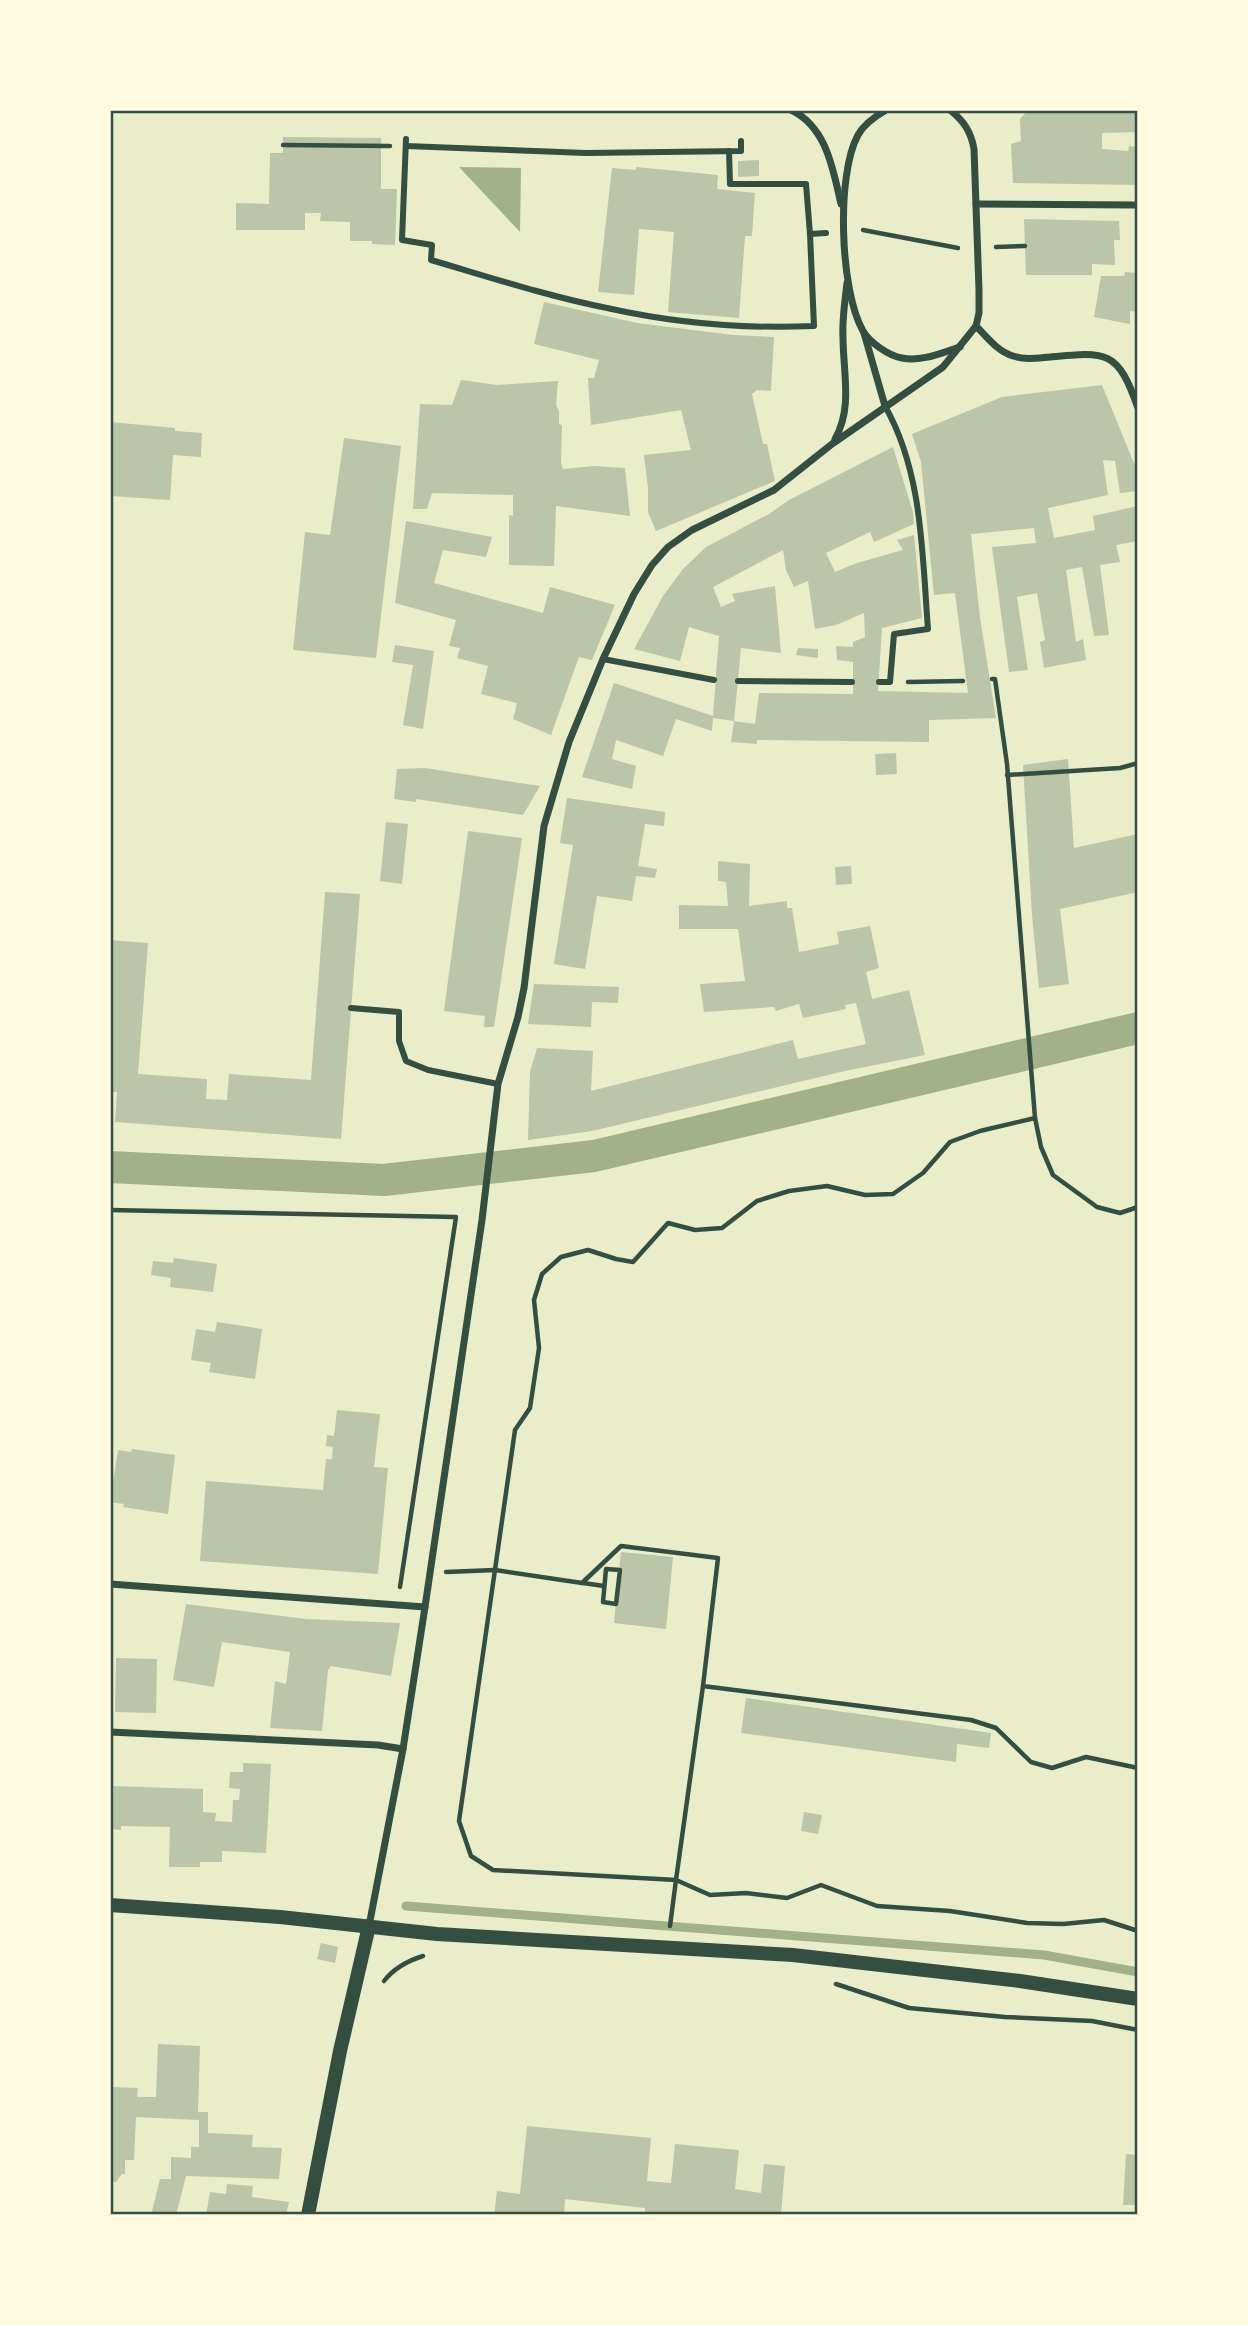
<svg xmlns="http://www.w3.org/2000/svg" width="1248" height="2325" font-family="'IBM Plex Serif',serif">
  <rect width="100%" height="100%" fill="#e9edc9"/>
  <polygon fill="#a3b18a" points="459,167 521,168 520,232"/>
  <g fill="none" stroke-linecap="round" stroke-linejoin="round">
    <polyline stroke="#a3b18a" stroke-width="9" points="406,1906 1044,1955 1138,1972"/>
    <polyline stroke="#a3b18a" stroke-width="32" points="110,1167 384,1180 594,1156 1138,1028"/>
  </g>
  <g fill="#bcc5a7">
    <polygon points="1028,110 1138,110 1138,132 1102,133 1102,149 1128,151 1129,146 1138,147 1138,185 1013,183 1011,144 1021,141 1020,119"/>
    <polygon points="283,137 381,138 381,189 397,189 395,245 372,244 372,241 350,241 350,222 320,221 321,213 305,213 305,230 236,230 236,203 269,204 270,153 283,153"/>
    <polygon points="759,160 759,176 738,177 738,161"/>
    <polygon points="636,167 718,175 717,189 755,193 752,236 745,236 739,318 668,312 674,232 639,229 634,295 598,292 612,168 636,170"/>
    <polygon points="1024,219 1119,221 1120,240 1114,240 1115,265 1092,264 1092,275 1026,275"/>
    <polygon points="1125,272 1138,273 1138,312 1130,311 1130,324 1094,317 1101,276 1124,276"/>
    <polygon points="544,302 637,323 733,335 774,337 771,391 757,390 752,394 763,444 767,444 775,481 656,531 648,512 648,488 644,455 691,450 681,410 591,425 588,378 594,378 599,360 534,344"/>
    <polygon points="461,380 497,385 558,381 556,405 559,411 559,424 562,425 561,462 563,469 594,466 625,468 630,516 556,506 554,566 509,565 509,515 513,516 513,495 432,493 427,509 413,509 420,404 452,405"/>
    <polygon points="1102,385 1138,473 1138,491 1120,493 1115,461 1103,460 1108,495 1048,508 1054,538 1095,530 1093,516 1138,506 1138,541 1116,545 1120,562 1100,565 1109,635 1094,636 1082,567 1066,570 1076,642 1083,639 1086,660 1044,668 1040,642 1045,640 1037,593 1017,597 1028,670 1009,672 992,547 1036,543 1034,528 971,534 980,618 996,718 929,720 929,742 757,740 757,744 731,742 734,721 755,724 759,693 853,694 853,662 837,660 836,646 853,647 853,642 865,637 864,613 836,625 815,629 808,581 794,587 786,570 783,550 713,587 721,607 735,601 732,594 775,586 781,653 741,648 734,721 713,718 712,731 676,719 663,756 616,740 612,759 636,766 632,789 582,777 614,683 713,716 719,636 689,627 680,661 634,649 663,596 683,569 706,547 769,514 789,500 893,447 913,512 914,524 874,542 870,532 826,553 835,572 857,563 903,550 897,540 914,535 922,618 882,628 878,691 968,693 955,593 934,595 921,462 912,434 1002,397"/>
    <polygon points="110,422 175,428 175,431 202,433 201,457 173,455 170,500 110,496"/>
    <polygon points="344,438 401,446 376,658 293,650 305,532 330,535"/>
    <polygon points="406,521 492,537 486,557 443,550 434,583 543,613 550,587 615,605 592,660 579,657 551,735 513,719 517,703 481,694 488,666 457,658 460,648 449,646 456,620 395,603"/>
    <polygon points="395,645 434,651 423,729 403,725 413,665 392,662"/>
    <polygon points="798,648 818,649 818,658 796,655"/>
    <polygon points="896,753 897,774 876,775 875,754"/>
    <polygon points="1068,759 1074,848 1138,834 1138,892 1060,909 1069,984 1039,988 1032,915 1023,765"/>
    <polygon points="425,768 507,781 540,786 523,815 416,799 416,802 394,799 397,769"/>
    <polygon points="567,798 665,812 664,826 645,824 638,866 657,869 655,878 636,876 632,901 597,896 585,969 554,964 573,845 560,843"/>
    <polygon points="386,822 408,824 402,884 380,881"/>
    <polygon points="468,831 522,838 494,1027 484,1027 485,1016 444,1011"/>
    <polygon points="718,861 750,864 749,906 787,901 787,908 792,908 799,952 839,944 837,932 870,926 879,968 866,972 872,999 909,990 925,1055 845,1071 592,1131 528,1140 530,1072 537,1048 593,1051 591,1091 793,1040 798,1059 866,1044 856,1003 845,1005 846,1009 803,1018 799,1004 776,1011 774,1007 704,1012 700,984 745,981 738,929 679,929 679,905 728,906 726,882 718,881"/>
    <polygon points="851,866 852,884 836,885 835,867"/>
    <polygon points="325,892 360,894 341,1139 115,1122 117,1092 110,1092 110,940 148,943 138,1074 207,1079 206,1099 227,1100 229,1074 311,1080"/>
    <polygon points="534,984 619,987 618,1003 592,1002 591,1027 528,1024"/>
    <polygon points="174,1258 217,1264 213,1292 170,1287 171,1278 151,1275 153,1261 173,1263"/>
    <polygon points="217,1322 262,1329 255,1379 209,1372 211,1363 191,1360 196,1329 215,1332"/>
    <polygon points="337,1410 380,1414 374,1467 388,1468 378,1574 200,1561 206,1481 323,1490 326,1459 332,1459 333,1447 326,1446 327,1435 334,1436"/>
    <polygon points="132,1449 175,1455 168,1514 123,1507 124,1504 110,1502 118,1450 131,1452"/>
    <polygon points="621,1552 673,1557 666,1629 614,1623"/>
    <polygon points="186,1604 306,1619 400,1623 391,1676 331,1666 328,1670 322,1731 270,1728 275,1681 286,1684 290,1652 222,1642 214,1687 173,1680"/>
    <polygon points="116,1658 157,1659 156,1713 115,1712"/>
    <polygon points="746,1698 991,1733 989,1748 957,1744 956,1762 741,1733"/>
    <polygon points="243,1763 271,1764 266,1853 222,1851 222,1862 200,1862 200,1867 169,1867 170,1827 121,1826 121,1830 110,1829 110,1786 203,1789 203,1812 216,1813 215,1821 232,1822 233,1800 239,1800 240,1789 229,1788 230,1772 243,1772"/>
    <polygon points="804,1812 822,1815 818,1834 801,1831"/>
    <polygon points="321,1943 338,1947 335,1963 317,1959"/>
    <polygon points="158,2044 200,2046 198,2112 208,2112 208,2133 253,2135 252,2147 282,2148 279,2179 186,2176 176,2215 151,2215 160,2179 171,2179 171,2157 191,2158 191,2147 199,2147 199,2120 136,2117 134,2160 125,2160 125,2174 122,2174 116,2182 110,2182 110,2087 138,2088 137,2097 156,2097"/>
    <polygon points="527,2126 651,2138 647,2181 671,2183 675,2144 739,2150 735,2189 761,2193 764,2164 785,2166 781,2215 657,2215 645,2214 645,2208 565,2199 564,2215 494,2215 497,2191 520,2194"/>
    <polygon points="1126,2154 1138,2155 1138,2205 1123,2205"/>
    <polygon points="227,2184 253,2186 252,2197 289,2202 286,2215 206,2215 210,2192 226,2194"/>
  </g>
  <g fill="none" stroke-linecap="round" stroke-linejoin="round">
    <g stroke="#344e41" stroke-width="4.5">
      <polyline points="283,145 390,146"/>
      <polyline points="863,230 958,248"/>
      <polyline points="996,247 1025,246"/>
      <polyline points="992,679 995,679 1007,764 1035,1118 1041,1147 1053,1175 1097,1207 1120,1213 1138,1207"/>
      <polyline points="908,682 963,681"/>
      <polyline points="1007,775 1120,768 1138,763"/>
      <polyline points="110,1210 456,1217 400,1587"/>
      <polygon points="606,1569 620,1570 616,1604 603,1602"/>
      <polyline points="446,1572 495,1570 582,1583 621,1546 718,1558 703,1686 971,1720 996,1728 1031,1762 1052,1768 1086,1757 1138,1768"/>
      <polyline points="583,1583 604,1586"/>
      <polyline points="703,1686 676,1880 710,1895 746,1893 787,1898 821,1885 877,1906 950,1911 1027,1923 1063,1924 1104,1920 1138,1931"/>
      <polyline points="670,1926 676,1880 493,1870 471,1856 459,1821 515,1430 530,1408 539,1348 534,1300 542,1274 561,1257 588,1250 616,1259 633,1262 668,1223 695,1230 722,1228 757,1201 789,1191 827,1186 865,1195 893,1194 923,1173 950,1142 980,1131 1035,1118"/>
      <path d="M 384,1981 C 394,1968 407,1961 423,1956"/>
      <polyline points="836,1984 909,2008 1005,2017 1092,2021 1138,2030"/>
    </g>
    <g stroke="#344e41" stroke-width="6">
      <path d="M 406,139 L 402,240 L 432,245 L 431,260 C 489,277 547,296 607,308 C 674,323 745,329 814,326 L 810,234 L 826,233"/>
      <polyline points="406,146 586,153 741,151 741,141"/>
      <polyline points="729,151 730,184 806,184 810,234"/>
      <polyline points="603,659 714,680"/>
      <polyline points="738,681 852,682"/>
      <path d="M 879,682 L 890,682 L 894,634 L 928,629 C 922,554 923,473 885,406"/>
      <polyline points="351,1008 399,1012 399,1041 406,1061 428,1070 498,1084"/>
    </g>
    <g stroke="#344e41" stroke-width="7">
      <path d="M 791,110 C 827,127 833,170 841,204"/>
      <path d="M 886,110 C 874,117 864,124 858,135 C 836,175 840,291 863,331 C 869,342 889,356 902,358 C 921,362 941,353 960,347"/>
      <polyline points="976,204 1138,205"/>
      <path d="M 976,326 C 987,337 997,351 1013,356 C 1025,360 1037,358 1050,357 C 1108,351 1118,351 1138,408"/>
      <polyline points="864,333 885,406"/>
      <path d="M 835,439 C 853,408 843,372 843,337 C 842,319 845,301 847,283"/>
      <polyline points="110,1584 425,1607"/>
      <polyline points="110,1732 378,1745 403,1749"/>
      <path d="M 369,1926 L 403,1749 L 425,1607 L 482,1220 L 498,1084 L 518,1017 L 524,988 L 544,826 L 569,742 L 603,659 L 634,594 L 652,565 L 668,547 L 692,530 L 774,490 L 832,444 L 943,367 L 976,326 L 979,313 L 979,290 L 974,149 C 971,132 964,121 950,110"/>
    </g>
    <g stroke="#344e41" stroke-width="14">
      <polyline points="110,1905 280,1917 437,1934 793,1955 1020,1981 1138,1999"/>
      <polyline points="308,2215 340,2051 369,1926"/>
    </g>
  </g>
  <rect width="1248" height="2325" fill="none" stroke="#fefae0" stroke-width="224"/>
  <rect x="112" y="112" width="1024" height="2101" fill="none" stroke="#344e41" stroke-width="2.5"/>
</svg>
